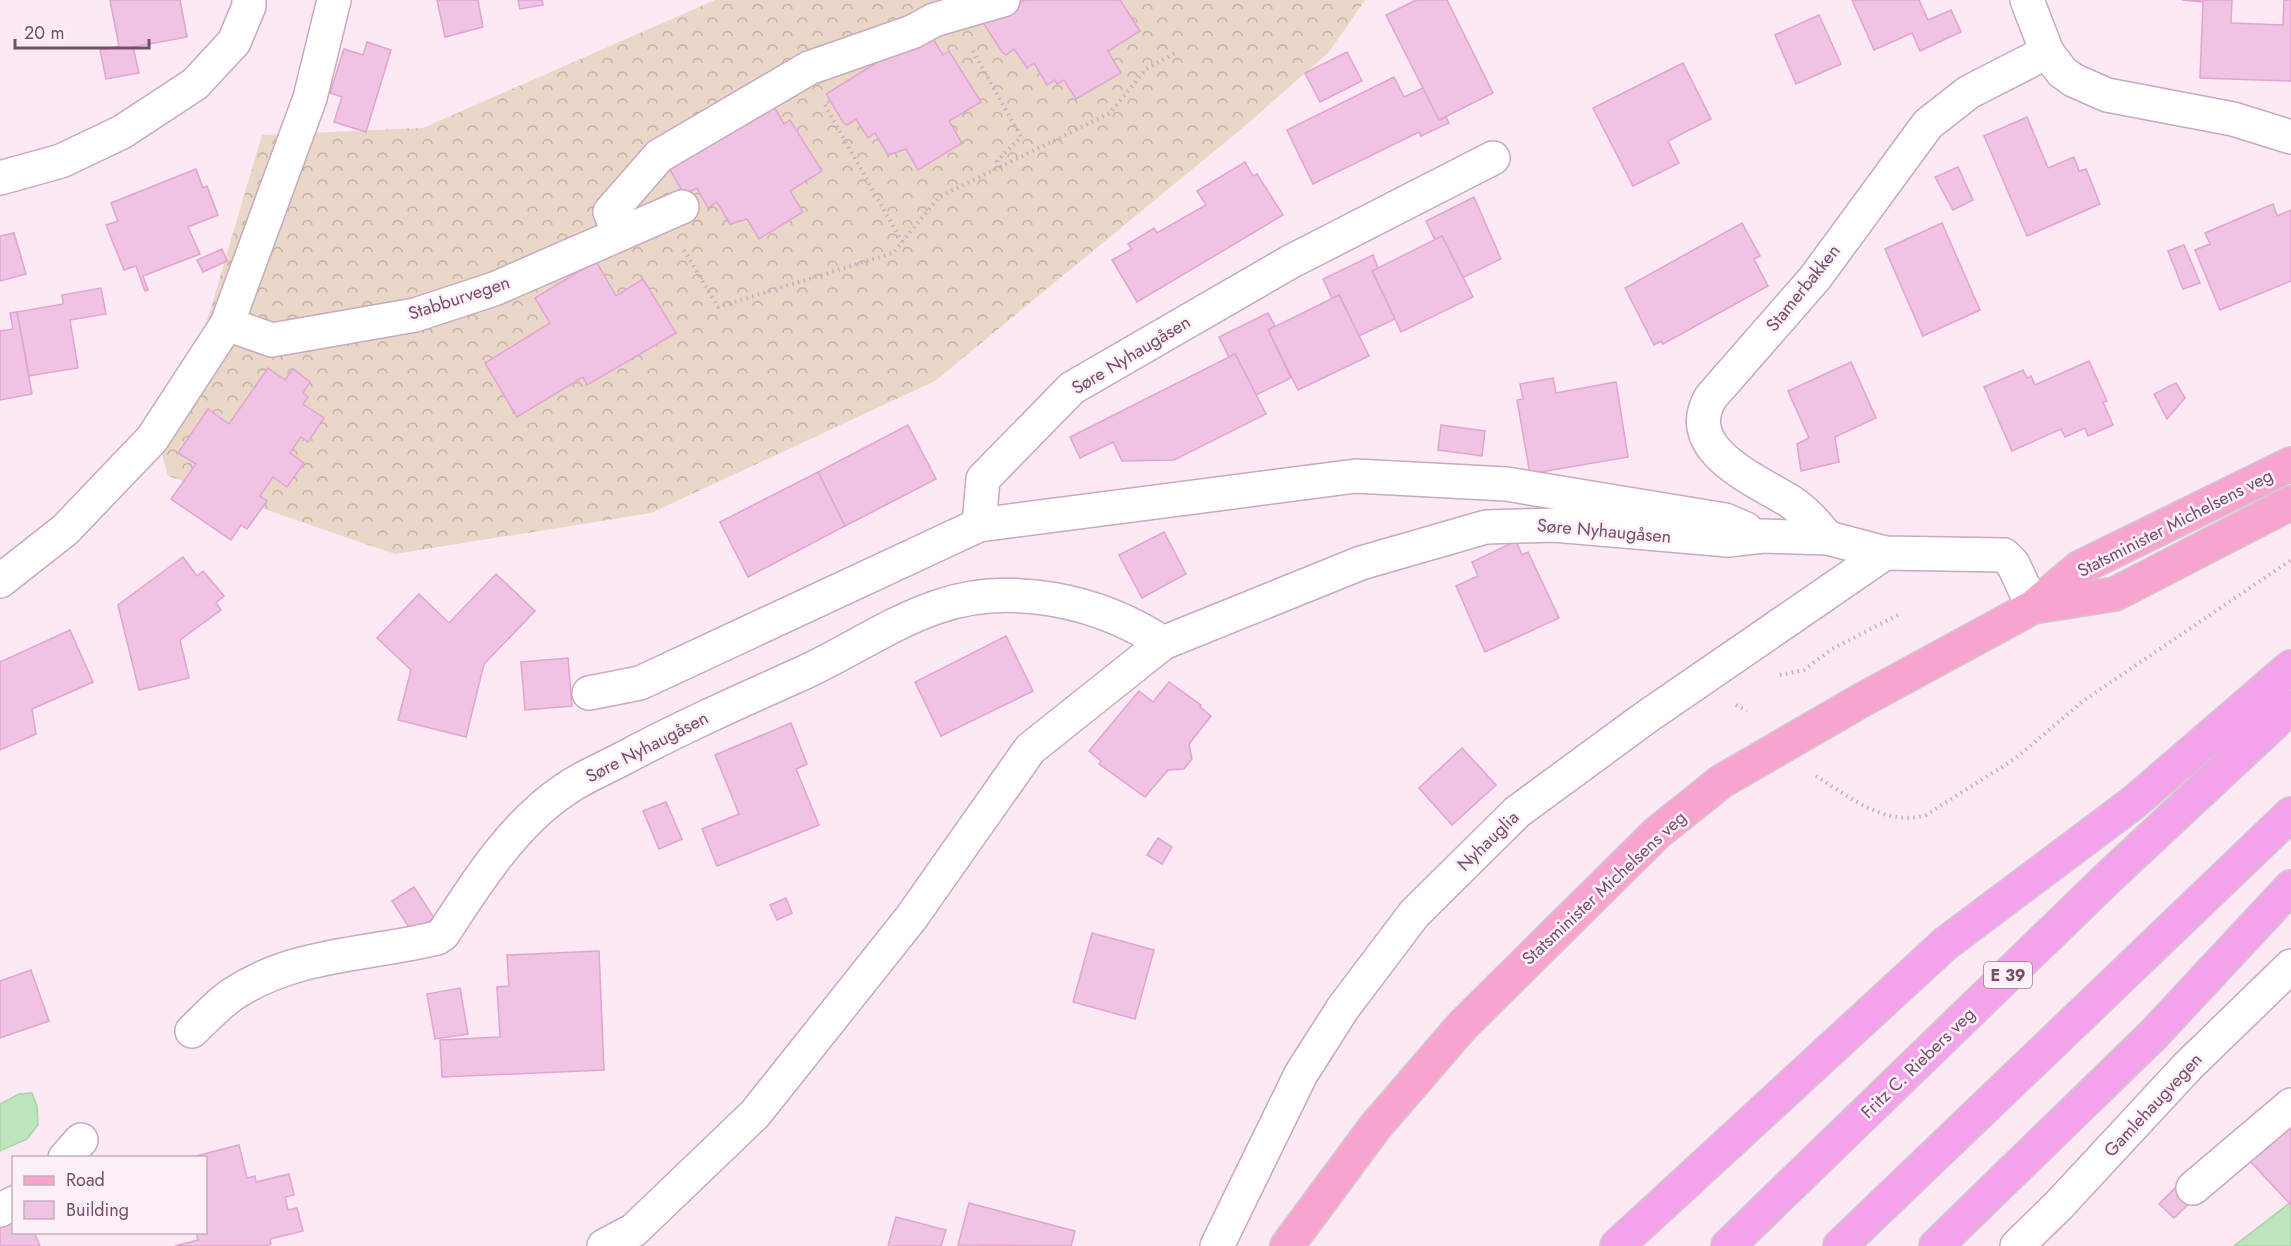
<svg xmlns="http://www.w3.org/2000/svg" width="2291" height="1246" font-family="Jost,sans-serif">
  <defs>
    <pattern id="forest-crowns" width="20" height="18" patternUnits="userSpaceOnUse" patternTransform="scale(1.5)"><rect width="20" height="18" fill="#e9d7c8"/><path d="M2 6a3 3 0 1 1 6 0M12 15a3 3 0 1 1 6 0" fill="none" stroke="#c1b1a7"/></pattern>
  </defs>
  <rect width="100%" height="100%" fill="#fce9f3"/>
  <polygon fill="url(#forest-crowns)" points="715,0 1365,0 1329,52 1246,125 935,381 651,513 395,554 168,476 154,427 207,321 262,135 423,128"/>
  <g fill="#bee5be" stroke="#a5d6a5" stroke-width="1.5">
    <polygon points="32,1093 37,1106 38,1125 27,1139 0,1151 0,1104 19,1094"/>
    <polygon points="2291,1202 2291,1246 2234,1246"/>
  </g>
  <g fill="#f0c2e4" stroke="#e2a3d3" stroke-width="1.5">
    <polygon points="110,0 180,0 187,37 133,47 139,73 106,79 100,50 119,46"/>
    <polygon points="437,0 478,0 483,27 445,37"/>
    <polygon points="518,0 542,0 543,5 520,9"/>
    <polygon points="1024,0 1120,0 1140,31 1108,51 1121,73 1076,99 1064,80 1057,84 1055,80 1047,85 1034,63 1027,68 1014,49 1006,55 1002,52 984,24"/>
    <polygon points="1416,0 1447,0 1493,93 1439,120 1386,15"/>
    <polygon points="1852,0 1919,0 1928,20 1951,10 1961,32 1920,51 1912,33 1874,50"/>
    <polygon points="2182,0 2232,0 2231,23 2283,25 2284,0 2291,0 2291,81 2200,78 2203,2"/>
    <polygon points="1819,15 1841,64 1796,84 1775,35"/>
    <polygon points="928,31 943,55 949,51 981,102 949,121 962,143 918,170 906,149 888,155 875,133 868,138 856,119 847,125 843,122 826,94"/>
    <polygon points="367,42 391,50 366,132 334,122 342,97 330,93 344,49 363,55"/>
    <polygon points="1347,52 1362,81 1320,102 1305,73"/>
    <polygon points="1683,63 1711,119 1668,141 1679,163 1633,186 1593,108"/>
    <polygon points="1394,77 1404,97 1423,88 1439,120 1446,117 1449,123 1421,136 1419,132 1313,184 1287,130"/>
    <polygon points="770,100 784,124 790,120 822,171 790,191 803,212 759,239 747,219 730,224 717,202 708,208 697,188 684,194 666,163"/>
    <polygon points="2027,117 2048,168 2074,157 2079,171 2086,169 2100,204 2027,236 1984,136"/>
    <polygon points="1245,162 1253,176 1257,174 1283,215 1137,302 1112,260 1132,249 1128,244 1154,228 1157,233 1206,205 1197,191"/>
    <polygon points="1958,167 1973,200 1953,210 1935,177"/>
    <polygon points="196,169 203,188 207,186 218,215 188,227 200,254 143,276 148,290 145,291 136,266 124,270 106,225 118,221 111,203"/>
    <polygon points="1474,197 1501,259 1462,278 1442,236 1435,240 1426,221"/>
    <polygon points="2273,204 2277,216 2291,210 2291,281 2220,310 2195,250 2210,244 2205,233"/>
    <polygon points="1742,223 1760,256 1754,259 1768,286 1663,344 1661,341 1654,345 1625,288"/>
    <polygon points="1942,223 1980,310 1923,336 1885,249"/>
    <polygon points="14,233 26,274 0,281 0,236"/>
    <polygon points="1442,236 1473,297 1401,332 1372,271"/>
    <polygon points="2184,245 2200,283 2183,289 2168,251"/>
    <polygon points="222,249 227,261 203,272 197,260"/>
    <polygon points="1373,255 1378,268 1372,271 1395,319 1359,336 1339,295 1332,298 1323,279"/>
    <polygon points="596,261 616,296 643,279 676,333 587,385 583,377 517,417 485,363 550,323 535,298"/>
    <polygon points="101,288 106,314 70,320 78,368 29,376 17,312 63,304 62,295"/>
    <polygon points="1339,295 1369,356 1298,390 1268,330"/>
    <polygon points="17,312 32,394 0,400 0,331 13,329 10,313"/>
    <polygon points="1268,313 1275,326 1268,330 1291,378 1256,395 1235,354 1229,357 1219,337"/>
    <polygon points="1235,354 1266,414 1174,460 1122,461 1113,442 1080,458 1070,437"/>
    <polygon points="2089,361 2107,401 2103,402 2113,425 2088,436 2085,428 2065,437 2061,429 2012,451 1984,387 2023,370 2027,378 2031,376 2035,385"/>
    <polygon points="1851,362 1876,418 1835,437 1839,462 1801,471 1797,444 1809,438 1788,391"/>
    <polygon points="268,368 285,380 293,369 310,382 303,393 308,397 303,404 324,418 308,442 301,437 290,453 304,463 287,487 273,477 260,496 267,501 247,529 241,525 231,540 171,499 196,464 178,453 208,409 229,424"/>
    <polygon points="1553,378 1556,393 1616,382 1628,457 1530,474 1517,400 1523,399 1520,384"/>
    <polygon points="2176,383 2185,398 2167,419 2154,394"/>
    <polygon points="908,425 936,479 845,526 818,472"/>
    <polygon points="1441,425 1485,431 1482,456 1438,450"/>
    <polygon points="818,472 845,526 748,577 720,522"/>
    <polygon points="1164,532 1186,574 1142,598 1119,555"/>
    <polygon points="1516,541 1522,555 1528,552 1559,618 1485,652 1456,586 1478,576 1472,562"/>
    <polygon points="183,557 197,576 203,571 224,596 216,603 221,610 180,640 189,678 139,690 118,605"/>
    <polygon points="496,574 535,611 484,664 466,737 398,720 411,670 377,638 419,594 449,623"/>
    <polygon points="70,630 93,682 32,709 36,734 0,750 0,662"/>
    <polygon points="1006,636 1033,691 941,736 915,682"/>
    <polygon points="568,658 572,706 525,710 521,662"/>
    <polygon points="1169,682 1201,705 1200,707 1211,716 1189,744 1192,759 1184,769 1168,770 1145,797 1099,764 1101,761 1089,751 1139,691 1153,702"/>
    <polygon points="791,723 807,764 796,769 819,825 717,866 702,829 739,814 715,755"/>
    <polygon points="1462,748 1496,785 1452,825 1419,788"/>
    <polygon points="666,802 682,839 659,849 643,811"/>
    <polygon points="1158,838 1172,847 1162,864 1147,855"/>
    <polygon points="414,887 434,918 412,932 392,901"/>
    <polygon points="786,898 792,913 777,920 770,905"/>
    <polygon points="1092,933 1154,950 1135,1019 1073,1002"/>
    <polygon points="599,951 604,1070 442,1077 440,1040 500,1037 497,987 509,986 507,955"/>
    <polygon points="31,970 49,1021 0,1038 0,981"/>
    <polygon points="460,988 468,1034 435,1039 427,994"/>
    <polygon points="2291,1121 2291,1205 2249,1160"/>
    <polygon points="239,1145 247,1178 255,1176 256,1182 289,1174 294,1195 285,1197 288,1210 297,1208 303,1231 270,1239 271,1244 265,1246 175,1246 198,1240 196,1232 206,1232 206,1158 188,1158"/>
    <polygon points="2175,1188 2190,1203 2174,1218 2159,1204"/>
    <polygon points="969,1203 1075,1231 1071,1246 958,1245"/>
    <polygon points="896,1217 946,1230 941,1246 888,1246"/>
    <polygon points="14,1218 14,1232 34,1232 40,1246 0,1246 0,1224"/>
  </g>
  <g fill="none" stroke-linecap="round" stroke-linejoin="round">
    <defs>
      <g id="minor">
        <polyline points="2027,0 2047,52"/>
        <polyline points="0,178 61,161 122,132 195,84 234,42 249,6 249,0"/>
        <polyline points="619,234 610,212 659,156 809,68 912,32 934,20 1003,0"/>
        <polyline points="227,324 272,340 415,315 494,289 682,207"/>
        <polyline points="979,525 983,479 1072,388 1290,262 1493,158"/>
        <path d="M 1828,538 C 1817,525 1805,511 1791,502 C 1757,480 1679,450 1711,397 L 1815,278 L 1928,124 L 1969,92 L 2047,52 L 2062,72 L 2073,80 L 2107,95 L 2233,119 L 2291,137"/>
        <polyline points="0,581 65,530 152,439 227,324 310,98 334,0"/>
        <polyline points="589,693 640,683 979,525 1356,476 1506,484 1725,520 1746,529"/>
        <path d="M 192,1031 C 205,1019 218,1004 233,994 C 295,953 368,955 437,938 L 443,934 C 476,883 514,823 566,789 C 583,777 603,769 622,759 C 678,729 736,703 794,677 C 843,656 887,624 937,607 C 1010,581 1100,601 1163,643"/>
        <polyline points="65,1158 81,1140"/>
        <polyline points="2193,1188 2291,1105"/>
        <polyline points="0,1210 14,1203"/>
        <polyline points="604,1246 634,1230 755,1114 911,918 1030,749 1163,643 1361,563 1486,527 1554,525 1728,540 1763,536 1828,538 1885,553 2004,555 2013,564 2033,607"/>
        <polyline points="1217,1246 1301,1074 1343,1008 1414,914 1517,812 1645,718 1885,553"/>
        <polyline points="2017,1246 2059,1205 2188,1066 2291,966"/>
      </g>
      <g id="major">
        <polyline points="2033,607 2115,594 2291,503"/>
        <polyline points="1287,1246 1375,1127 1463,1025 1657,833 1722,781 1862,700 2033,607 2079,568 2291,464"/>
      </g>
      <g id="highway">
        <polyline points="1617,1246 1945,944 2133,803 2291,667"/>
        <polyline points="1728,1246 2112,874 2291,707"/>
        <polyline points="1840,1246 2291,814"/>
        <polyline points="1936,1246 2154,1034 2291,887"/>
      </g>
    </defs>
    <use href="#minor" stroke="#c8a9c0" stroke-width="36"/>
    <use href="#major" stroke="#d3c6d0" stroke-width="36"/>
    <use href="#highway" stroke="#d3c6d0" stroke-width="36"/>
    <g stroke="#d5a5c9" stroke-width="4" stroke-dasharray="1.5 4.5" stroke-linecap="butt">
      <polyline points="973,51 1021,137 997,161 1000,167"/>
      <polyline points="825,105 902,242"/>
      <polyline points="684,250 718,307 893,253 939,197 1110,113 1146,69 1177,52"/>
      <polyline points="1780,675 1804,670 1832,649 1898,615"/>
      <polyline points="1736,705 1747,711"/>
      <path d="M 1816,776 C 1850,797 1884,827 1926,815 L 2016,758 L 2083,701 L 2291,560"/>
    </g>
    <use href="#minor" stroke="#fff" stroke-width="33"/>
    <use href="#major" stroke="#f7a5cf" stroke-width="33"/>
    <use href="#highway" stroke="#f3a3e9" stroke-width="33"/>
  </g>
  <g text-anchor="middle" stroke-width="5" stroke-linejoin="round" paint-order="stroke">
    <rect fill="#fef0f7" stroke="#9e7e96" stroke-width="1.5" x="1984" y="962" width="48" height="26" rx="4.5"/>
    <g font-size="16" font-weight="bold" fill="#754d6d">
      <text x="2008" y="981">E 39</text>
    </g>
    <g font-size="18" fill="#754d6d" stroke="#fef0f7">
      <text transform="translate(1803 288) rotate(-51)" y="6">Stamerbakken</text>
      <text transform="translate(459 298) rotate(-18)" y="6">Stabburvegen</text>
      <text transform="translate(1131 355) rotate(-31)" y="6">Søre Nyhaugåsen</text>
      <text transform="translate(2175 523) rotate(-27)" y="6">Statsminister Michelsens veg</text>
      <text transform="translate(1604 531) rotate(5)" y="6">Søre Nyhaugåsen</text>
      <text transform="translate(647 747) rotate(-27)" y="6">Søre Nyhaugåsen</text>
      <text transform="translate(1488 841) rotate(-44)" y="6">Nyhauglia</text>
      <text transform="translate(1604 888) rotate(-43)" y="6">Statsminister Michelsens veg</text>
      <text transform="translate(1918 1063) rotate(-44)" y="6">Fritz C. Riebers veg</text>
      <text transform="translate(2153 1105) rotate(-47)" y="6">Gamlehaugvegen</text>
    </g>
  </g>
  <rect x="12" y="1156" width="195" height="78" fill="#fef0f7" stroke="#c7afc0" stroke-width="1.5"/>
  <rect x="24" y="1176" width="30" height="9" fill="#f7a5cf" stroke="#c7afc0" stroke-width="1.5"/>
  <text x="66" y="1186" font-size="18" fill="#754d6d">Road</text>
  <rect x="24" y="1201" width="30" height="18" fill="#f0c2e4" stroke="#c7afc0" stroke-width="1.5"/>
  <text x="66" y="1216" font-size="18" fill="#754d6d">Building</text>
  <path d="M15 39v9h134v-9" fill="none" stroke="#754d6d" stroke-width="3"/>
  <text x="24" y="39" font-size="18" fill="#754d6d" stroke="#fef0f7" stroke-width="4.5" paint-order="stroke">20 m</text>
</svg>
